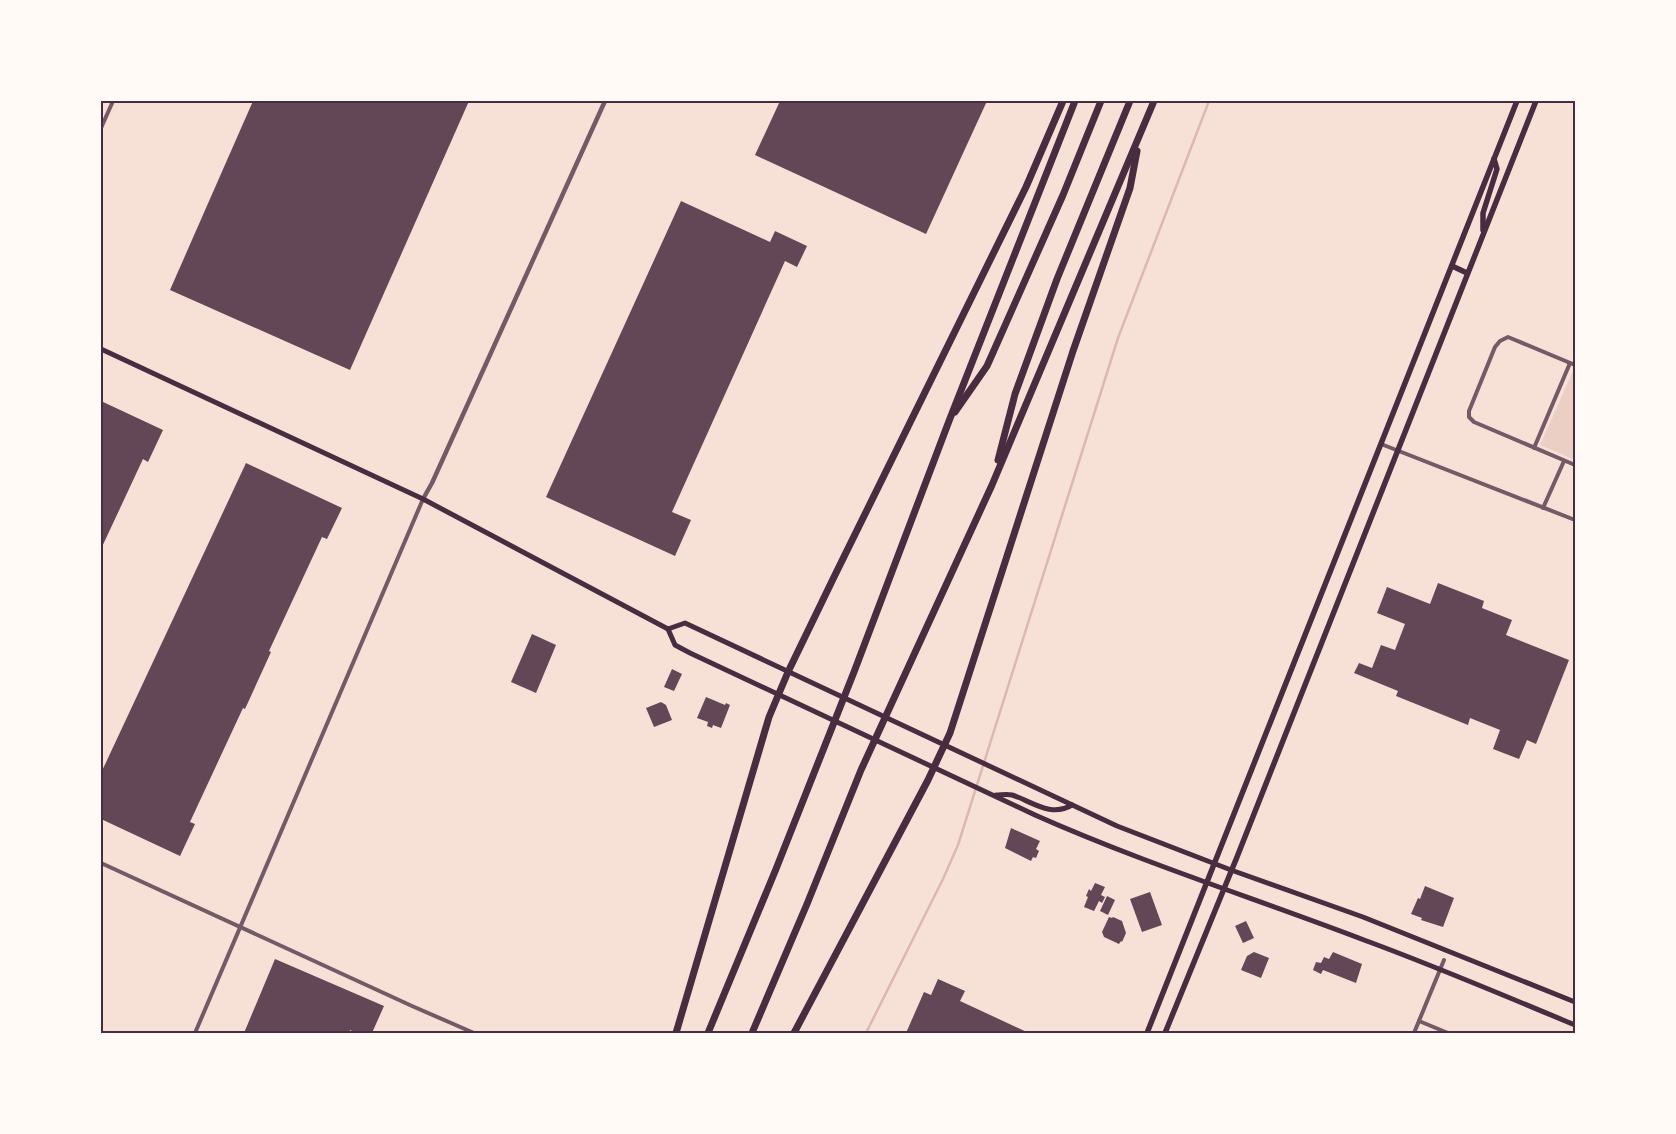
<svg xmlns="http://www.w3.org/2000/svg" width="1676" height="1134" font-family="'Roboto Serif',serif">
  <rect width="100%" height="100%" fill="#f7e1d7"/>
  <polygon fill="#ebcfc5" points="1573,371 1575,371 1575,460 1540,445"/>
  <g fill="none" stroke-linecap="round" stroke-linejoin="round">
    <polyline stroke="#dcb8b0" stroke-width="2.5" points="866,1033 943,879 958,845 1118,338 1209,101"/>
  </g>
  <g fill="#644757">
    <polygon points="253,101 469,101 350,370 170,290"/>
    <polygon points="780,101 987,101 926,234 755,155"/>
    <polygon points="681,201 770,242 775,231 807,246 797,267 785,261 672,512 691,520 675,556 546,497"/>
    <polygon points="101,401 163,430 148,462 143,459 101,549"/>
    <polygon points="246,463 342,508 327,539 322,537 269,651 271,652 245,709 243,708 190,822 195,824 180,856 101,819 101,773"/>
    <polygon points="1438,583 1484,601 1482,608 1512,620 1506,635 1569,660 1536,744 1527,740 1519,759 1493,749 1500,730 1470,718 1468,725 1396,696 1398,691 1354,673 1359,663 1372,668 1381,645 1395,650 1405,624 1377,613 1387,587 1430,604"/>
    <polygon points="532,634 556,645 536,693 511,682"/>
    <polygon points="672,669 682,674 674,691 664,687"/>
    <polygon points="706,697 725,705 726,703 730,705 721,728 713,725 712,728 707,726 708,722 697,718"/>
    <polygon points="661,702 666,705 672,720 654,727 646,708"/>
    <polygon points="1011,828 1040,841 1036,849 1039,851 1036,858 1033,857 1031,861 1005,848"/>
    <polygon points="1095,883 1105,887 1101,895 1105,897 1102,903 1099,901 1094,911 1084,907 1088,897 1086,896 1089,889 1091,891"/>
    <polygon points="1425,886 1454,898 1443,927 1421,920 1422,918 1411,914 1418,898 1420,899"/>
    <polygon points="1150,892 1162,925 1142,932 1130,899"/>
    <polygon points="1107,896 1115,900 1108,915 1100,911"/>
    <polygon points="1109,917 1112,918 1113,917 1122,921 1126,933 1122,942 1121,941 1119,944 1104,937 1102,932"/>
    <polygon points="1246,921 1254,938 1243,943 1235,926"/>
    <polygon points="1254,952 1269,958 1261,978 1241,970 1247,956"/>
    <polygon points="1333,952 1362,964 1356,983 1323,970 1321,974 1313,970 1316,962 1321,963 1324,957 1329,959"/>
    <polygon points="275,959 384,1006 372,1033 356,1033 350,1030 349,1033 244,1033"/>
    <polygon points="938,979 965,991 960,1001 1029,1033 906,1033 924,992 931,995"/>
  </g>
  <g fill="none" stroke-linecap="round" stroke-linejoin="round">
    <g stroke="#755966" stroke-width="4">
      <polyline points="101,128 113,101"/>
      <polyline points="1575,365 1508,337 1500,341 1495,347 1469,411 1469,417 1474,422 1575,465"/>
      <polyline points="1381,444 1575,520"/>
      <polyline points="1534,448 1570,363"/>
      <polyline points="1543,508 1564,461"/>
      <polyline points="101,863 412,1006 474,1033"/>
      <polyline points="1419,1021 1448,1033"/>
      <polyline points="195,1033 423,499"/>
      <polyline points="1414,1033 1444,960"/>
    </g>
    <polyline stroke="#755966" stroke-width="4.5" points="423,499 432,483 605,101"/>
    <g stroke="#4a2c40" stroke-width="5">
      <path d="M 101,349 L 423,499 L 668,629 L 675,645 L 690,653 L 1035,815 C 1143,863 1254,898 1364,940 C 1435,966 1505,996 1575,1025"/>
      <polyline points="668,629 685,623 1117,826 1231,870 1363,917 1575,1002"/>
      <path d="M 996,795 C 1001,795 1007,794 1012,795 C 1031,801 1051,818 1072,805"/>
    </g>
    <g stroke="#4a2c40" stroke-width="5.5">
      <polyline points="1483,230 1483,213 1497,169 1494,159"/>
      <polyline points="1452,266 1467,273"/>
      <polyline points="1147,1033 1517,101"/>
      <polyline points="1165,1033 1237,857 1536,101"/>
    </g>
    <g stroke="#4a2c40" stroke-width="7">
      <polyline points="955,412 987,366 1063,195 1101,101"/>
      <polyline points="998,460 1015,394 1057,279 1130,101"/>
      <polyline points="676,1033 769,717 788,672 834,577 1026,187 1063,101"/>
      <polyline points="708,1033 776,869 854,672 949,421 1075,101"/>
      <polyline points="752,1033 807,904 861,770 992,485 1154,101"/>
      <polyline points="794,1033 928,780 950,733 1073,351 1130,188 1137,151"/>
    </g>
  </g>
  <rect width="1676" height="1134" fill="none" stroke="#fffaf5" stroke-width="205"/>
  <rect x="102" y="102" width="1472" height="930" fill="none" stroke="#4a2c40" stroke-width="2"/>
</svg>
